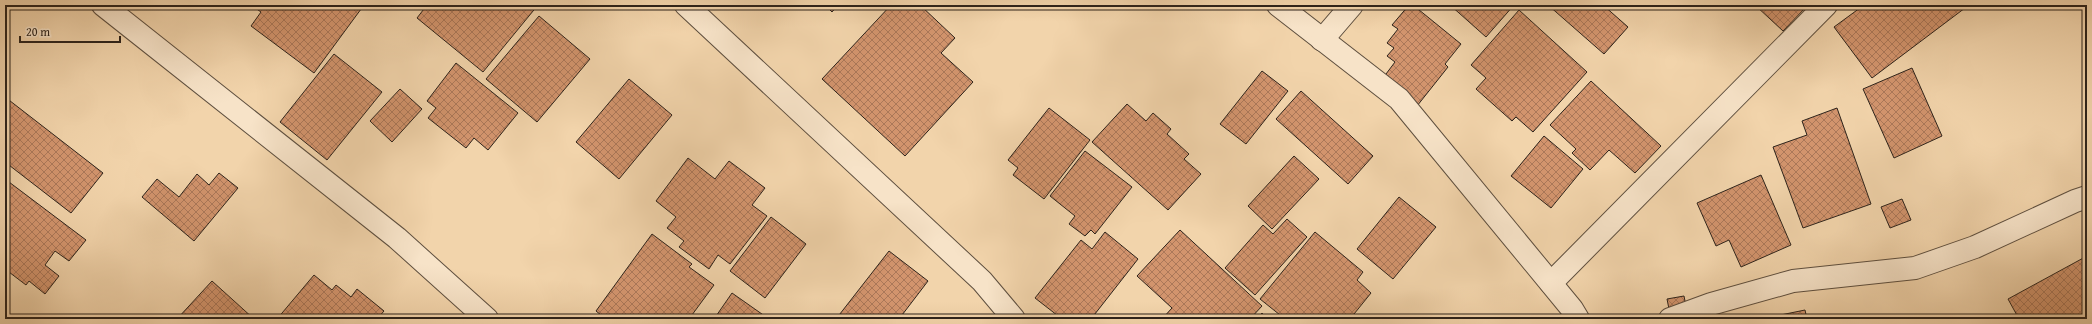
<svg xmlns="http://www.w3.org/2000/svg" width="2092" height="324" font-family="'Gentium Book Plus',serif">
  <defs>
    <pattern id="building-cross-hatch" width="8" height="8" patternUnits="userSpaceOnUse"><rect width="8" height="8" fill="#d2946d"/><path d="M0 0l8 8M0 8l8-8" fill="none" stroke="#ab7859"/></pattern>
  </defs>
  <rect width="100%" height="100%" fill="#f2d4ab"/>
  <filter id="stains"><feTurbulence type="fractalNoise" baseFrequency=".005" numOctaves="4"/><feColorMatrix values="0 0 0 0 .2 0 0 0 0 .09 0 0 0 0 .02 0 0 0 .5 -.17"/></filter>
  <radialGradient id="worn" r=".72"><stop offset=".6" stop-color="#630" stop-opacity="0"/><stop offset="1" stop-color="#630" stop-opacity=".3"/></radialGradient>
  <g fill="url(#building-cross-hatch)" stroke="#2d231b">
    <polygon points="251,5 364,5 314,73 251,26 261,12"/>
    <polygon points="427,5 538,5 483,72 417,18"/>
    <polygon points="825,5 838,5 832,12"/>
    <polygon points="891,5 920,5 955,38 941,53 973,82 905,156 822,79"/>
    <polygon points="1409,5 1413,5 1461,44 1445,64 1448,67 1417,106 1383,78 1395,62 1387,56 1394,48 1387,43 1398,29 1392,25"/>
    <polygon points="1450,5 1514,5 1486,37"/>
    <polygon points="1548,5 1603,5 1628,27 1604,54"/>
    <polygon points="1758,5 1808,5 1783,31 1756,6"/>
    <polygon points="1864,5 1969,5 1872,78 1834,27"/>
    <polygon points="1519,10 1587,72 1533,132 1516,117 1512,121 1476,89 1486,78 1471,65"/>
    <polygon points="539,16 590,59 537,122 486,79"/>
    <polygon points="334,54 382,92 327,160 280,122"/>
    <polygon points="456,63 518,113 488,150 474,138 466,148 428,118 436,108 427,101"/>
    <polygon points="1912,68 1942,136 1894,158 1863,89"/>
    <polygon points="1262,71 1288,91 1246,144 1220,124"/>
    <polygon points="629,79 672,115 619,179 576,142"/>
    <polygon points="1591,81 1661,146 1635,173 1609,150 1590,170 1572,153 1576,149 1550,125"/>
    <polygon points="400,89 422,109 392,142 370,121"/>
    <polygon points="1301,91 1373,156 1348,184 1276,119"/>
    <polygon points="5,97 103,173 71,213 5,162"/>
    <polygon points="1127,104 1146,121 1153,113 1171,129 1167,134 1189,154 1184,159 1201,174 1168,210 1092,142"/>
    <polygon points="1049,108 1090,140 1044,199 1013,175 1018,168 1008,160"/>
    <polygon points="1837,108 1871,204 1803,228 1773,147 1807,135 1802,121"/>
    <polygon points="1544,136 1583,169 1551,208 1511,176"/>
    <polygon points="1085,151 1132,187 1095,234 1091,230 1085,236 1069,224 1075,216 1050,196"/>
    <polygon points="1294,156 1319,179 1272,229 1248,206"/>
    <polygon points="688,158 715,179 729,161 765,188 752,205 767,216 730,264 718,255 709,269 679,247 684,241 667,228 676,217 656,201"/>
    <polygon points="219,173 238,188 194,241 142,197 157,179 179,197 197,174 209,185"/>
    <polygon points="1761,175 1791,245 1741,267 1729,240 1716,246 1697,203"/>
    <polygon points="5,179 86,240 69,261 55,251 45,265 59,276 45,294 29,281 26,285 5,269 5,212 7,209 5,207"/>
    <polygon points="1399,197 1436,227 1393,279 1357,249"/>
    <polygon points="1902,199 1911,220 1890,228 1881,207"/>
    <polygon points="771,217 806,244 765,298 730,271"/>
    <polygon points="1287,219 1307,237 1255,295 1225,268 1263,225 1273,234"/>
    <polygon points="1180,230 1262,306 1250,319 1162,319 1172,308 1137,276"/>
    <polygon points="1105,232 1138,259 1091,319 1062,319 1035,298 1081,240 1092,249"/>
    <polygon points="1315,232 1363,272 1357,280 1371,293 1350,319 1285,319 1260,299"/>
    <polygon points="652,234 692,264 689,267 714,285 689,319 606,319 596,311"/>
    <polygon points="889,251 928,281 899,319 836,319"/>
    <polygon points="2087,256 2087,319 2019,319 2008,299"/>
    <polygon points="314,275 332,290 336,285 351,297 357,289 384,311 377,319 277,319"/>
    <polygon points="212,281 254,319 177,319"/>
    <polygon points="732,293 769,319 714,319"/>
    <polygon points="1684,296 1687,311 1670,314 1667,299"/>
    <polygon points="1805,310 1807,319 1766,319 1766,318"/>
    <polygon points="1262,313 1268,319 1256,319"/>
  </g>
  <g fill="none" stroke-linecap="round" stroke-linejoin="round">
    <defs>
      <g id="minor">
        <polyline points="103,5 397,238 487,319"/>
        <polyline points="686,5 982,281 1014,319"/>
        <polyline points="1278,5 1399,99 1572,309 1578,319"/>
        <polyline points="1322,40 1352,5"/>
        <polyline points="1551,283 1826,5"/>
        <polyline points="1670,319 1711,304 1793,281 1915,268 1975,247 2075,201 2087,197"/>
      </g>
    </defs>
    <use href="#minor" stroke="#5e4f3f" stroke-width="24"/>
    <use href="#minor" stroke="#f7e3c8" stroke-width="22"/>
  </g>
  <rect width="2092" height="324" fill="none" stroke="#f2d4ab" stroke-width="20"/>
  <rect x="6" y="6" width="2080" height="312" fill="none" stroke="#2d231b" stroke-width="2"/>
  <rect x="10" y="10" width="2072" height="304" fill="none" stroke="#2d231b"/>
  <path d="M20 36v6h100v-6" fill="none" stroke="#2d231b" stroke-width="2"/>
  <text x="26" y="36" font-size="12" fill="#2d231b" stroke="#f7e3c8" stroke-width="3" paint-order="stroke">20 m</text>
  <rect width="100%" height="100%" filter="url(#stains)"/>
  <rect width="100%" height="100%" fill="url(#worn)"/>
</svg>
